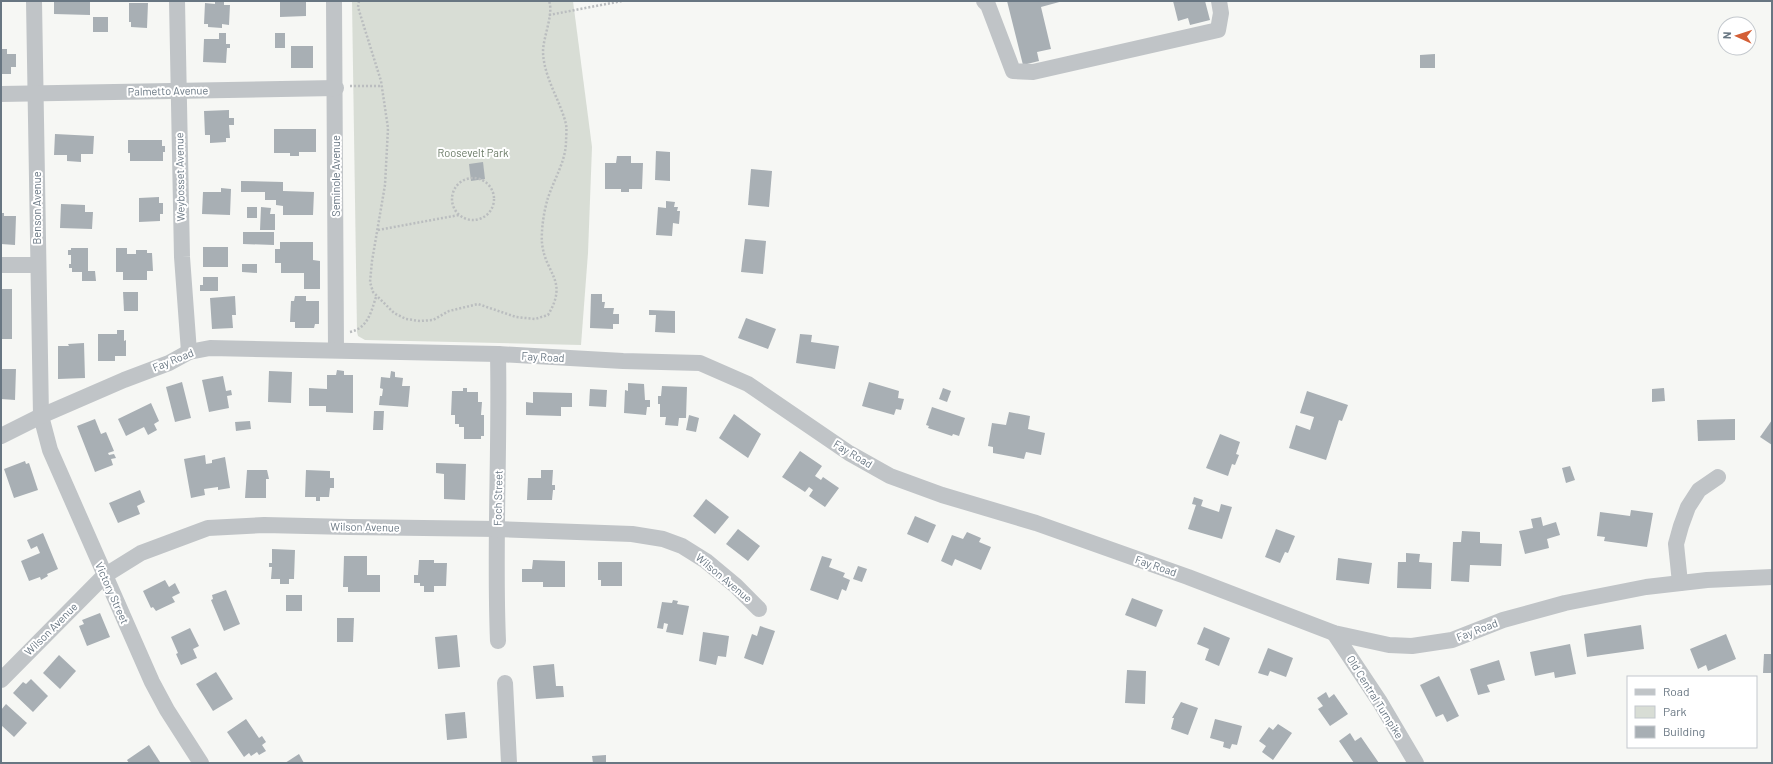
<svg xmlns="http://www.w3.org/2000/svg" width="1773" height="764" font-family="Barlow,sans-serif">
  <rect width="100%" height="100%" fill="#f6f7f4"/>
  <polygon fill="#d8ddd5" points="352,1 573,1 592,147 588,253 581,345 365,340 358,336 357,332"/>
  <g fill="#a8afb4">
    <polygon points="54,1 90,1 90,15 54,14"/>
    <polygon points="215,1 224,1 224,5 230,5 229,25 222,24 222,28 208,27 208,24 204,24 205,3 215,4"/>
    <polygon points="280,1 306,1 306,16 280,17"/>
    <polygon points="1007,1 1063,1 1041,7 1051,49 1037,52 1039,61 1023,65"/>
    <polygon points="1173,1 1205,1 1210,20 1190,25 1188,18 1178,21"/>
    <polygon points="129,3 148,3 147,28 131,27 131,22 129,22"/>
    <rect x="93" y="17" width="15" height="15"/>
    <polygon points="219,33 226,33 226,44 230,44 230,48 227,48 226,63 203,62 204,39 219,39"/>
    <rect x="275" y="33" width="10" height="15"/>
    <rect x="291" y="46" width="22" height="22"/>
    <polygon points="1,49 7,49 7,54 16,54 16,67 11,67 11,74 1,74"/>
    <polygon points="1435,54 1435,68 1420,68 1420,55"/>
    <polygon points="229,110 229,118 234,118 234,125 229,125 230,138 226,138 226,142 210,143 210,135 205,135 204,111"/>
    <polygon points="274,129 316,129 316,152 299,152 299,156 290,156 290,153 274,153"/>
    <polygon points="55,134 94,136 93,154 81,154 81,162 67,161 67,155 54,155"/>
    <polygon points="128,140 162,140 162,146 165,146 165,152 163,152 163,161 130,161 130,153 128,153"/>
    <polygon points="656,151 670,152 670,181 655,180"/>
    <polygon points="617,156 631,156 631,163 643,163 642,189 629,189 629,192 621,192 621,189 605,189 605,163 616,163"/>
    <polygon points="483,162 485,179 471,181 469,164"/>
    <polygon points="751,169 772,171 769,207 748,205"/>
    <polygon points="241,181 283,182 283,191 314,192 313,215 283,215 283,206 276,205 276,200 265,200 265,192 241,192"/>
    <polygon points="221,188 231,189 230,215 202,214 203,192 221,192"/>
    <polygon points="159,197 159,203 163,203 163,214 160,214 160,221 139,222 139,198"/>
    <polygon points="666,201 675,202 674,207 678,207 677,211 680,211 679,224 673,223 672,236 656,235 658,207 666,208"/>
    <polygon points="61,204 85,205 85,212 93,212 92,229 60,228"/>
    <rect x="247" y="207" width="10" height="11"/>
    <polygon points="261,207 271,208 270,214 275,214 275,230 260,230"/>
    <polygon points="1,213 4,213 4,216 16,216 15,245 1,244"/>
    <polygon points="243,232 274,232 274,245 243,244"/>
    <polygon points="745,239 766,241 763,274 741,272"/>
    <polygon points="280,242 313,242 313,260 320,261 320,289 304,289 304,273 281,273 281,263 275,263 275,249 280,249"/>
    <rect x="203" y="247" width="25" height="20"/>
    <polygon points="71,248 88,248 88,271 95,271 96,281 82,281 82,272 72,272 72,268 69,268 69,264 71,264 71,255 68,255 68,250 71,250"/>
    <polygon points="116,248 127,248 127,254 136,254 136,250 147,250 147,253 152,253 153,271 147,271 147,280 123,280 123,272 116,272"/>
    <polygon points="242,264 257,264 257,273 242,272"/>
    <polygon points="203,277 218,277 218,291 200,291 200,285 203,285"/>
    <rect x="1" y="289" width="11" height="50"/>
    <polygon points="123,292 138,292 138,311 124,311"/>
    <polygon points="591,294 602,294 602,302 605,302 604,308 614,308 613,314 619,314 619,324 613,324 613,329 590,328"/>
    <polygon points="235,296 236,315 232,315 233,328 212,329 210,298"/>
    <polygon points="295,296 306,296 306,301 319,301 319,324 315,324 314,328 295,328 295,322 290,322 291,301 294,301"/>
    <polygon points="649,310 675,311 675,333 655,332 656,315 649,315"/>
    <polygon points="746,318 776,329 768,349 738,338"/>
    <polygon points="117,330 124,330 124,341 126,340 126,356 115,356 115,361 98,361 98,334 117,334"/>
    <polygon points="800,334 812,335 811,342 839,346 835,369 796,363"/>
    <polygon points="84,343 85,378 58,379 58,346 69,346 68,344"/>
    <polygon points="1,369 16,369 15,400 1,399"/>
    <polygon points="337,370 344,371 344,375 353,375 353,413 326,412 326,406 309,406 309,388 327,389 327,375 336,375"/>
    <polygon points="269,371 292,372 291,403 268,402"/>
    <polygon points="391,371 395,372 395,377 403,378 402,386 410,386 408,407 379,405 380,396 382,396 383,389 380,388 381,377 390,378"/>
    <polygon points="223,376 226,391 231,390 232,395 227,396 229,408 209,412 202,380"/>
    <polygon points="182,382 191,418 175,422 166,387"/>
    <polygon points="869,382 899,391 898,398 904,399 901,410 896,409 894,415 862,406"/>
    <polygon points="628,383 644,384 645,400 650,400 650,407 647,407 646,415 624,413 625,390 628,391"/>
    <polygon points="662,386 687,387 686,418 679,418 678,426 665,425 666,417 660,417 660,404 658,404 658,396 661,396"/>
    <polygon points="463,388 467,388 467,392 478,392 478,402 482,402 481,415 484,415 484,436 481,436 481,439 464,439 464,427 459,427 459,424 455,424 455,415 451,415 452,391 463,391"/>
    <polygon points="943,388 951,391 947,402 939,399"/>
    <polygon points="1664,388 1665,401 1652,402 1652,389"/>
    <polygon points="590,389 607,390 606,407 589,406"/>
    <polygon points="1307,391 1348,405 1342,421 1339,420 1326,460 1289,448 1296,425 1310,430 1314,417 1300,413"/>
    <polygon points="533,392 572,393 572,407 561,407 561,416 526,415 526,402 533,403"/>
    <polygon points="151,403 159,421 154,424 157,430 148,435 144,427 126,436 118,419"/>
    <polygon points="932,407 965,418 959,436 953,434 952,436 928,428 929,426 926,425"/>
    <polygon points="374,411 384,411 383,430 373,430"/>
    <polygon points="1009,412 1030,416 1028,429 1045,433 1041,455 1026,452 1024,459 993,453 993,447 988,446 992,423 1006,425"/>
    <polygon points="734,414 761,434 748,458 719,438"/>
    <polygon points="689,415 699,418 696,432 686,430"/>
    <polygon points="95,419 101,434 106,432 114,451 108,453 109,455 114,454 116,458 111,459 113,465 95,472 77,426"/>
    <polygon points="1735,419 1735,440 1698,441 1697,420"/>
    <polygon points="1772,420 1772,445 1760,437"/>
    <polygon points="250,421 251,429 236,431 235,422"/>
    <polygon points="1220,434 1240,442 1236,454 1239,455 1235,465 1232,464 1228,476 1206,468"/>
    <polygon points="800,451 822,466 815,476 821,480 823,477 839,488 825,507 809,496 813,490 809,487 805,492 782,477"/>
    <polygon points="205,455 206,464 212,463 212,460 225,457 230,488 218,490 218,487 204,489 205,495 191,498 184,459"/>
    <polygon points="25,461 26,464 29,463 38,490 14,498 4,469"/>
    <polygon points="436,463 466,464 465,500 444,499 444,474 436,473"/>
    <polygon points="1570,466 1575,480 1566,483 1562,468"/>
    <polygon points="247,470 267,470 269,479 266,479 266,498 245,498"/>
    <polygon points="306,470 330,471 330,478 334,478 334,488 330,488 329,497 320,497 320,501 316,501 316,497 305,497"/>
    <polygon points="541,470 553,470 552,485 555,485 555,490 553,490 552,500 527,500 528,478 541,478"/>
    <polygon points="140,490 145,502 137,506 140,514 118,523 109,503"/>
    <polygon points="1194,497 1203,500 1201,506 1219,512 1221,504 1232,507 1222,539 1188,529 1196,505 1192,504"/>
    <polygon points="706,499 729,517 715,534 693,516"/>
    <polygon points="1631,510 1653,513 1647,547 1604,541 1605,537 1597,536 1600,512 1630,516"/>
    <polygon points="915,516 936,525 928,543 907,534"/>
    <polygon points="1541,517 1543,526 1556,522 1560,535 1547,539 1549,548 1525,554 1519,531 1533,528 1531,519"/>
    <polygon points="738,529 760,546 748,561 726,544"/>
    <polygon points="1276,529 1295,536 1288,553 1285,552 1280,563 1265,557"/>
    <polygon points="1462,531 1480,532 1480,543 1502,544 1501,566 1470,565 1469,582 1451,581 1453,542 1461,542"/>
    <polygon points="967,532 981,538 979,542 991,547 981,570 955,559 952,566 941,561 952,535 963,539"/>
    <polygon points="43,533 58,569 47,574 48,576 41,580 40,577 29,581 21,561 40,553 37,546 31,549 27,540"/>
    <polygon points="272,549 295,550 294,579 289,579 289,584 280,584 280,579 271,579 272,567 269,567 269,563 272,563"/>
    <polygon points="1406,553 1420,554 1419,562 1432,563 1431,589 1397,588 1398,562 1406,562"/>
    <polygon points="344,556 367,556 367,575 380,575 380,592 348,592 348,587 343,587"/>
    <polygon points="822,556 832,559 829,567 845,573 843,577 850,580 846,591 842,589 838,600 810,590"/>
    <polygon points="1338,558 1372,563 1369,584 1336,580"/>
    <polygon points="419,560 434,560 434,563 447,563 446,586 434,586 434,592 424,592 424,586 420,586 420,583 414,583 414,575 418,575"/>
    <polygon points="533,560 565,561 565,587 543,587 543,582 522,582 522,569 532,569"/>
    <polygon points="598,562 622,562 622,586 601,586 601,580 598,580"/>
    <polygon points="858,566 867,569 862,582 853,579"/>
    <polygon points="165,580 169,587 175,583 180,593 172,597 175,602 156,611 153,607 151,608 143,591"/>
    <polygon points="226,590 240,624 224,631 211,600 213,599 212,595"/>
    <rect x="286" y="595" width="16" height="16"/>
    <polygon points="1132,598 1163,610 1156,627 1125,615"/>
    <polygon points="673,600 678,601 677,604 689,606 683,635 666,632 668,624 664,623 663,629 657,628 662,602 672,603"/>
    <polygon points="100,613 110,637 87,646 79,626 84,624 82,620"/>
    <polygon points="337,618 354,618 353,642 337,642"/>
    <polygon points="1641,625 1644,649 1587,657 1584,634"/>
    <polygon points="760,626 775,631 763,665 744,658 752,634 757,636"/>
    <polygon points="1204,627 1230,638 1219,666 1205,660 1209,649 1197,644"/>
    <polygon points="190,628 199,646 193,649 197,658 181,665 176,654 178,653 171,637"/>
    <polygon points="703,632 729,636 726,657 718,656 716,665 699,661"/>
    <polygon points="1726,634 1736,659 1708,671 1706,665 1698,669 1690,649"/>
    <polygon points="457,635 460,667 438,669 435,637"/>
    <polygon points="1570,644 1576,674 1555,678 1554,672 1535,676 1530,652"/>
    <polygon points="1268,648 1293,658 1286,677 1270,671 1268,676 1258,673"/>
    <polygon points="1764,654 1772,654 1772,673 1763,673"/>
    <polygon points="59,655 76,671 60,689 43,673"/>
    <polygon points="1499,660 1505,680 1487,685 1490,692 1478,695 1470,669"/>
    <polygon points="554,664 556,686 563,686 564,697 536,699 533,666"/>
    <polygon points="1127,670 1146,671 1145,704 1125,703"/>
    <polygon points="216,672 233,699 213,711 196,684"/>
    <polygon points="1439,676 1459,716 1447,722 1443,714 1436,717 1420,685"/>
    <polygon points="31,679 48,696 33,712 13,693 23,682 26,684"/>
    <polygon points="1326,692 1329,698 1334,694 1348,714 1330,726 1318,709 1323,706 1317,698"/>
    <polygon points="1181,702 1198,708 1188,735 1171,729 1174,718 1172,718"/>
    <polygon points="6,704 27,723 14,737 1,725 1,710"/>
    <polygon points="465,712 467,738 447,740 445,714"/>
    <polygon points="246,719 259,738 262,736 266,742 262,745 266,751 259,755 257,752 251,756 249,753 244,757 227,732"/>
    <polygon points="1215,719 1242,726 1237,745 1232,744 1230,749 1223,747 1224,742 1210,738"/>
    <polygon points="1278,724 1292,733 1273,760 1262,752 1266,746 1259,741 1269,727 1273,730"/>
    <polygon points="1350,733 1355,741 1361,737 1379,763 1354,763 1339,741"/>
    <polygon points="149,745 160,762 129,763 127,760"/>
    <polygon points="299,754 304,763 285,763"/>
    <polygon points="606,755 606,763 593,763 592,756"/>
  </g>
  <g fill="none" stroke-linecap="round" stroke-linejoin="round">
    <g stroke="#babdbf" stroke-width="2.5" stroke-dasharray="2 2" stroke-linecap="butt">
      <path d="M 359,1 L 358,7 L 361,17 L 381,81 L 388,128 L 385,185 L 372,261 L 370,282 L 373,292 L 394,313 L 406,319 L 420,321 L 433,320 L 449,311 L 478,304 L 516,317 L 535,319 L 548,315 C 569,280 545,274 542,243 C 541,230 544,210 548,198 C 554,179 565,163 566,143 C 566,137 567,130 566,124 C 560,100 544,78 543,52 C 543,37 554,14 549,1"/>
      <polyline points="549,15 622,1"/>
      <polyline points="350,86 381,86"/>
      <circle cx="473" cy="199" r="21"/>
      <polyline points="378,230 459,215"/>
      <path d="M 350,332 C 368,328 371,312 376,297"/>
    </g>
    <g stroke="#c0c4c7" stroke-width="16">
      <polyline points="34,1 41,416 50,450 152,682 167,710 201,763"/>
      <polyline points="177,1 182,257 189,352"/>
      <polyline points="334,1 336,350"/>
      <polyline points="984,1 988,5 1013,71 1033,72 1218,30 1221,13 1219,1"/>
      <polyline points="1,94 336,88"/>
      <polyline points="1,265 37,265"/>
      <path d="M 498,354 C 500,450 494,545 498,641"/>
      <polyline points="1,436 41,416 124,380 169,363 189,352 210,348 498,354 623,361 700,363 748,384 849,453 890,476 942,495 1036,523 1188,577 1334,633 1389,645 1412,646 1452,640 1503,620 1565,603 1646,587 1707,580 1772,577"/>
      <polyline points="1680,583 1676,544 1681,526 1688,507 1699,490 1718,477"/>
      <polyline points="1334,633 1380,702 1416,763"/>
      <polyline points="1,680 104,576 141,553 208,528 264,525 350,527 497,529 632,534 663,539 682,546 706,561 736,586 759,609"/>
      <polyline points="505,683 509,763"/>
    </g>
  </g>
  <g text-anchor="middle" stroke-width="4" stroke-linejoin="round" paint-order="stroke">
    <g font-size="11" fill="#687682" stroke="#fff">
      <text transform="translate(168 91) rotate(-1)" y="4">Palmetto Avenue</text>
      <text transform="translate(336 176) rotate(-90)" y="4">Seminole Avenue</text>
      <text transform="translate(180 177) rotate(-91)" y="4">Weybosset Avenue</text>
      <text transform="translate(37 208) rotate(-90)" y="4">Benson Avenue</text>
      <text transform="translate(543 357) rotate(3)" y="4">Fay Road</text>
      <text transform="translate(173 360) rotate(-22)" y="4">Fay Road</text>
      <text transform="translate(853 454) rotate(31)" y="4">Fay Road</text>
      <text transform="translate(498 498) rotate(-89)" y="4">Foch Street</text>
      <text transform="translate(365 527) rotate(1)" y="4">Wilson Avenue</text>
      <text transform="translate(1156 566) rotate(19)" y="4">Fay Road</text>
      <text transform="translate(724 578) rotate(40)" y="4">Wilson Avenue</text>
      <text transform="translate(112 593) rotate(66)" y="4">Victory Street</text>
      <text transform="translate(51 629) rotate(-45)" y="4">Wilson Avenue</text>
      <text transform="translate(1477 630) rotate(-21)" y="4">Fay Road</text>
      <text transform="translate(1375 697) rotate(58)" y="4">Old Central Turnpike</text>
    </g>
    <g font-size="11" fill="#6a7a66" stroke="#fff">
      <text x="473" y="157">Roosevelt Park</text>
    </g>
  </g>
  <rect width="1773" height="764" fill="none" stroke="#687682" stroke-width="4"/>
  <rect x="1627" y="676" width="130" height="72" fill="#ffffff" stroke="#c3c8cd"/>
  <rect x="1635" y="689" width="20" height="6" fill="#c0c4c7" stroke="#c3c8cd"/>
  <text x="1663" y="696" font-size="12" fill="#687682">Road</text>
  <rect x="1635" y="706" width="20" height="12" fill="#d8ddd5" stroke="#c3c8cd"/>
  <text x="1663" y="716" font-size="12" fill="#687682">Park</text>
  <rect x="1635" y="726" width="20" height="12" fill="#a8afb4" stroke="#c3c8cd"/>
  <text x="1663" y="736" font-size="12" fill="#687682">Building</text>
  <g transform="translate(1737 36) rotate(273)"><circle r="19" fill="#ffffff" stroke="#c3c8cd"/>
  <path d="M0-3L7 15L0 10L-7 15Z" fill="#d45f36"/>
  <text y="-6" font-size="11" font-weight="bold" text-anchor="middle" fill="#687682">N</text>
  </g>
</svg>
